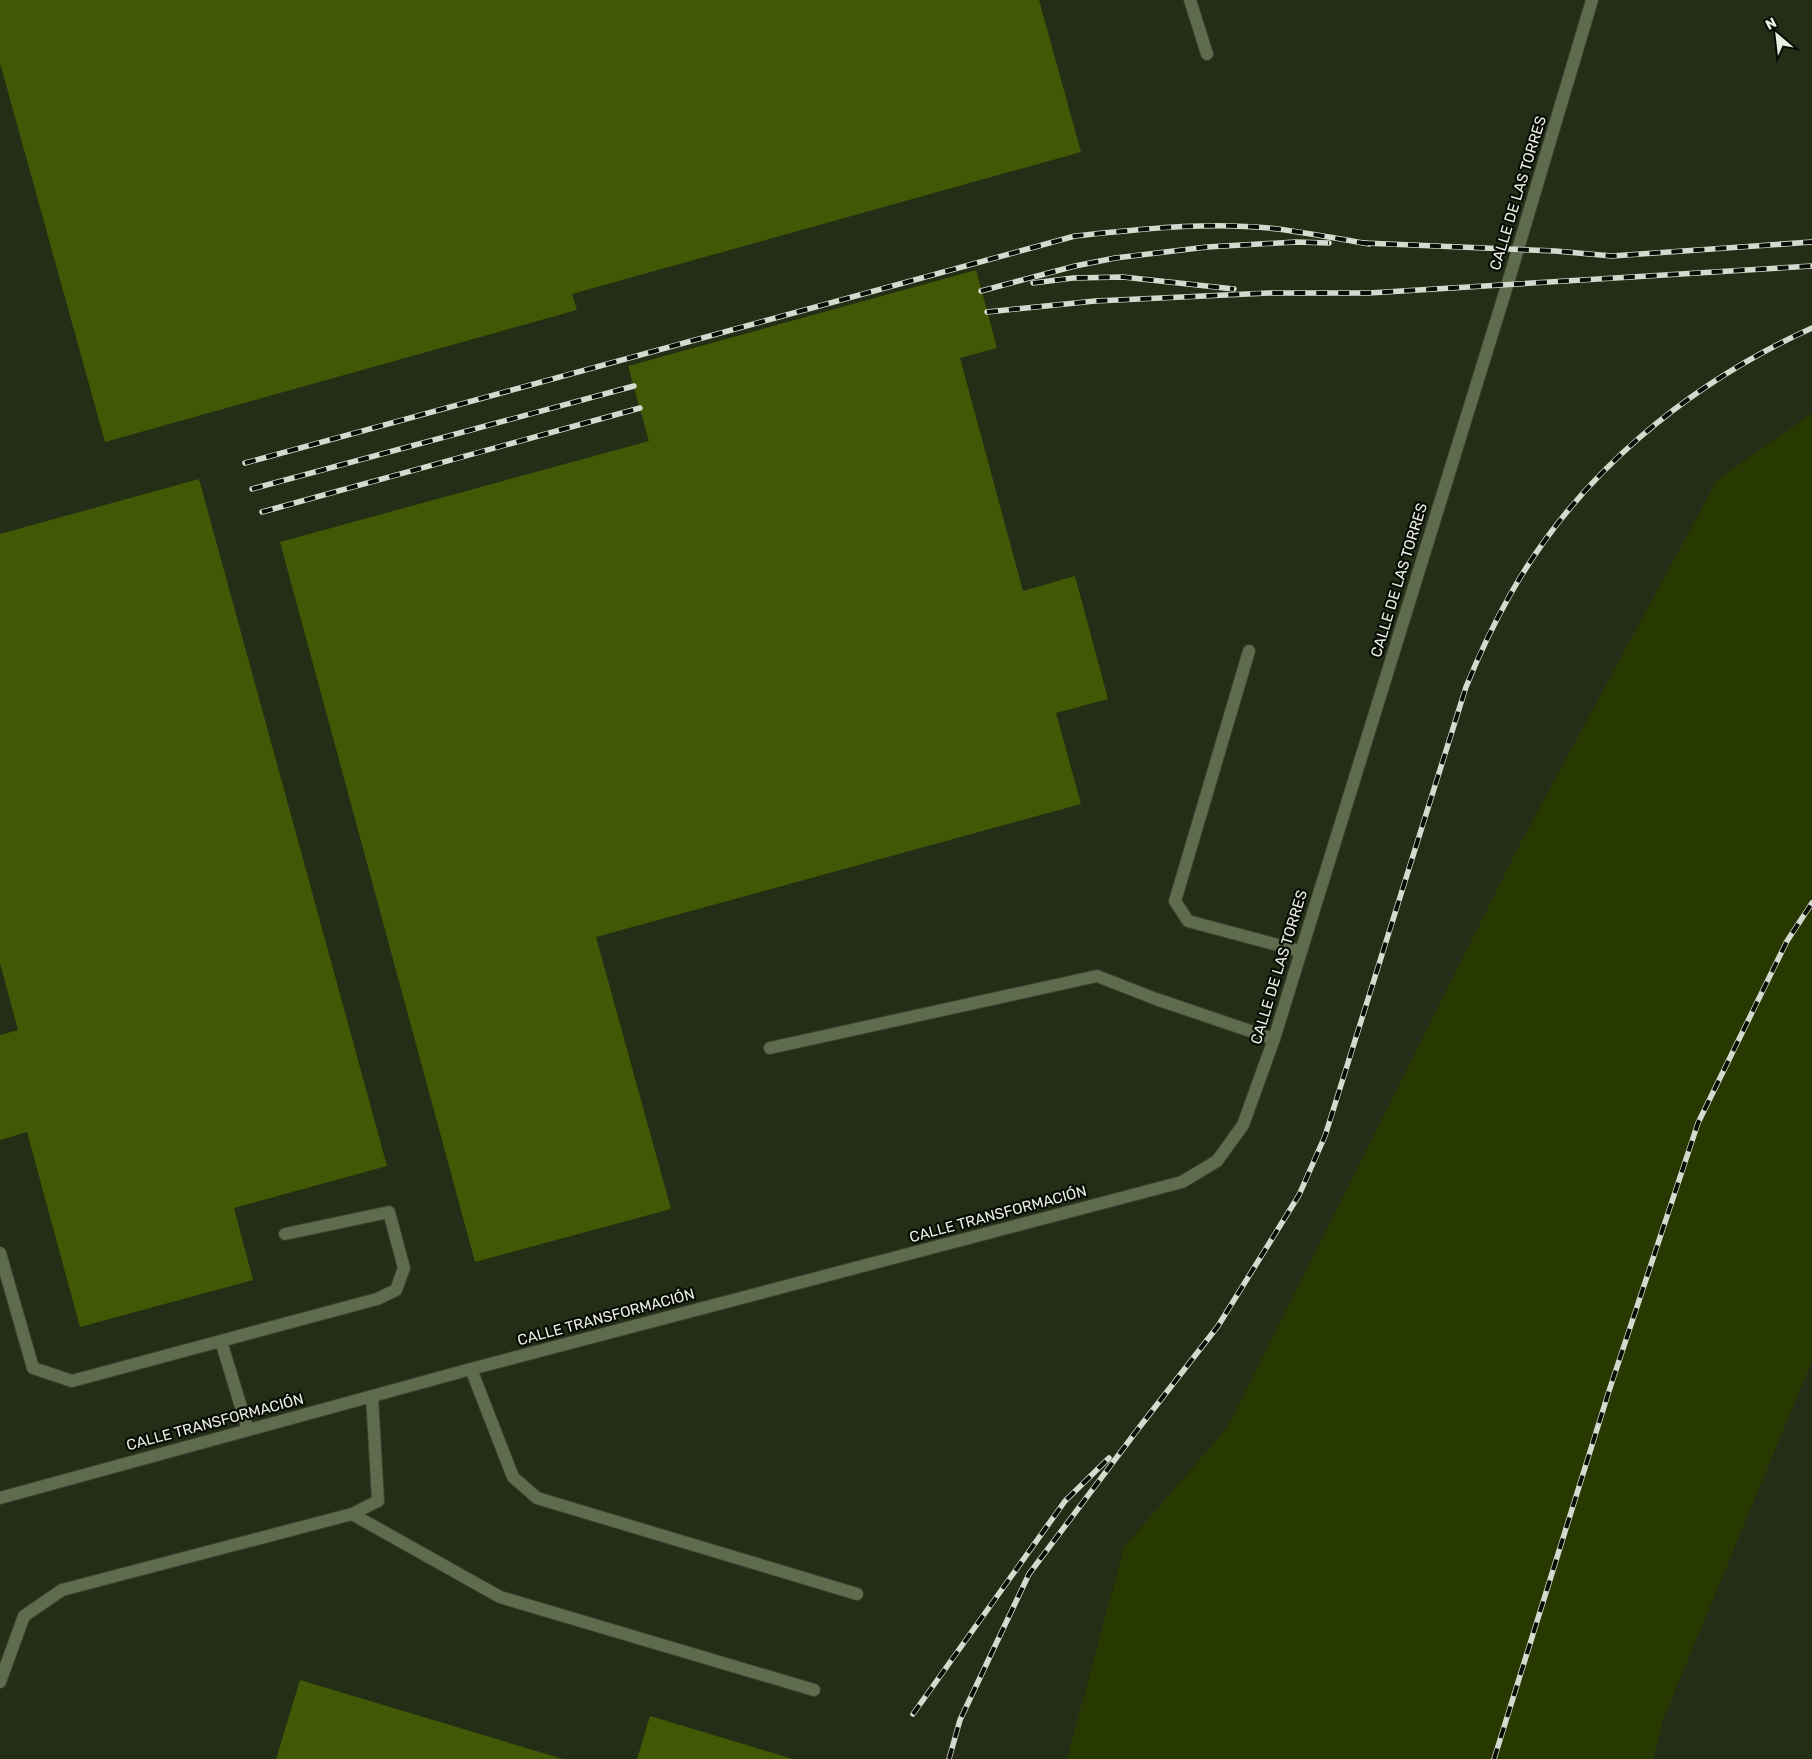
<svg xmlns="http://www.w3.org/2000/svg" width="1812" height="1759" font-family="Rubik,sans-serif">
  <rect width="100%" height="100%" fill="#1d2412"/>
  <rect fill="#242d15" x="0" y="0" width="1812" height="1759"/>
  <polygon fill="#273800" points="1812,413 1812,1361 1663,1720 1653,1759 1067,1759 1124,1547 1227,1428 1521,842 1717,480"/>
  <g fill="#415905">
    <polygon points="0,0 1039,0 1081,152 572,294 577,310 105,442 0,63"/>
    <polygon points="976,270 997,348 960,358 1023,591 1075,576 1108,699 1056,713 1081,804 596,937 671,1209 475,1262 280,542 649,441 628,366"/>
    <polygon points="199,479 387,1166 234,1208 253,1280 80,1327 27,1132 0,1140 0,1035 18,1030 0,963 0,534"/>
    <polygon points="300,1680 563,1759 276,1759"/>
    <polygon points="650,1716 793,1759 637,1759"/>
  </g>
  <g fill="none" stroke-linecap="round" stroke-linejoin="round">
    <defs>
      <g id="minor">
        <polyline points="1190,0 1207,54"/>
        <polyline points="1249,651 1175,901 1188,921 1300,951"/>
        <polyline points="770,1048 1097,976 1156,999 1274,1039"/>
        <polyline points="0,1253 33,1368 72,1381 377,1299 396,1290 404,1268 389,1212 285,1234"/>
        <polyline points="221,1341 248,1430"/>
        <polyline points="471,1369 513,1477 537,1498 857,1594"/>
        <polyline points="0,1498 471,1369 1182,1182 1217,1161 1243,1125 1274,1039 1507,286 1592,0"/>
        <polyline points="352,1514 500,1597 814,1690"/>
        <polyline points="0,1682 24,1616 62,1590 352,1514 378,1501 372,1396"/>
      </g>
    </defs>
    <use href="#minor" stroke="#3a402f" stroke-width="14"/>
    <use href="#minor" stroke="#5f6b4d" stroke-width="12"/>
    <defs>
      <g id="rail">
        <polyline points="1364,243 1555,251 1612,256 1812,242"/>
        <polyline points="1033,283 1073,278 1123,277 1234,289"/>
        <polyline points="981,291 1075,266 1115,258 1207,247 1296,242 1329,243"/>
        <polyline points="987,312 1095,301 1269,293 1369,293 1812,266"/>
        <path d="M 245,463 L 1075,236 C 1143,229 1211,221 1278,229 C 1309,233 1339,239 1369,244"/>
        <polyline points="252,489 634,386"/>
        <polyline points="262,512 640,408"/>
        <polyline points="913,1714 1065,1501 1109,1458"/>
        <path d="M 949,1759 L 960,1720 L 1029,1574 L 1138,1429 L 1218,1326 L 1299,1195 L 1325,1136 L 1466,687 C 1479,655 1493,625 1510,595 C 1577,475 1688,384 1812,328"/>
        <polyline points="1494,1759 1608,1394 1698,1123 1787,941 1812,903"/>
      </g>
    </defs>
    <use href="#rail" stroke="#d5dacf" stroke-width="5.5"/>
    <use href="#rail" stroke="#090c05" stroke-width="4" stroke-dasharray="11" stroke-linecap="butt"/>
  </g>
  <g text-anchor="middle" stroke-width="4.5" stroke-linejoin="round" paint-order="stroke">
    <g font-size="15" fill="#eaefe4" stroke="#090c05">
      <text transform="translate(1518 193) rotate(-73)" y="5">CALLE DE LAS TORRES</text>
      <text transform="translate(1399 580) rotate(-73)" y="5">CALLE DE LAS TORRES</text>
      <text transform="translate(1279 967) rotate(-73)" y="5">CALLE DE LAS TORRES</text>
      <text transform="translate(998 1214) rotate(-15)" y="5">CALLE TRANSFORMACIÓN</text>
      <text transform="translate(606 1317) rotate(-15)" y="5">CALLE TRANSFORMACIÓN</text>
      <text transform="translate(215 1422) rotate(-15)" y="5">CALLE TRANSFORMACIÓN</text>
    </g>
  </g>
  <g transform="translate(1777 35) rotate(332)" stroke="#090c05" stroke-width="4" paint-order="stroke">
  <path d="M0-4L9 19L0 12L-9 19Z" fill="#eaefe4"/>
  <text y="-8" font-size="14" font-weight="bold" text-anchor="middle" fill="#eaefe4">N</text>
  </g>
</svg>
